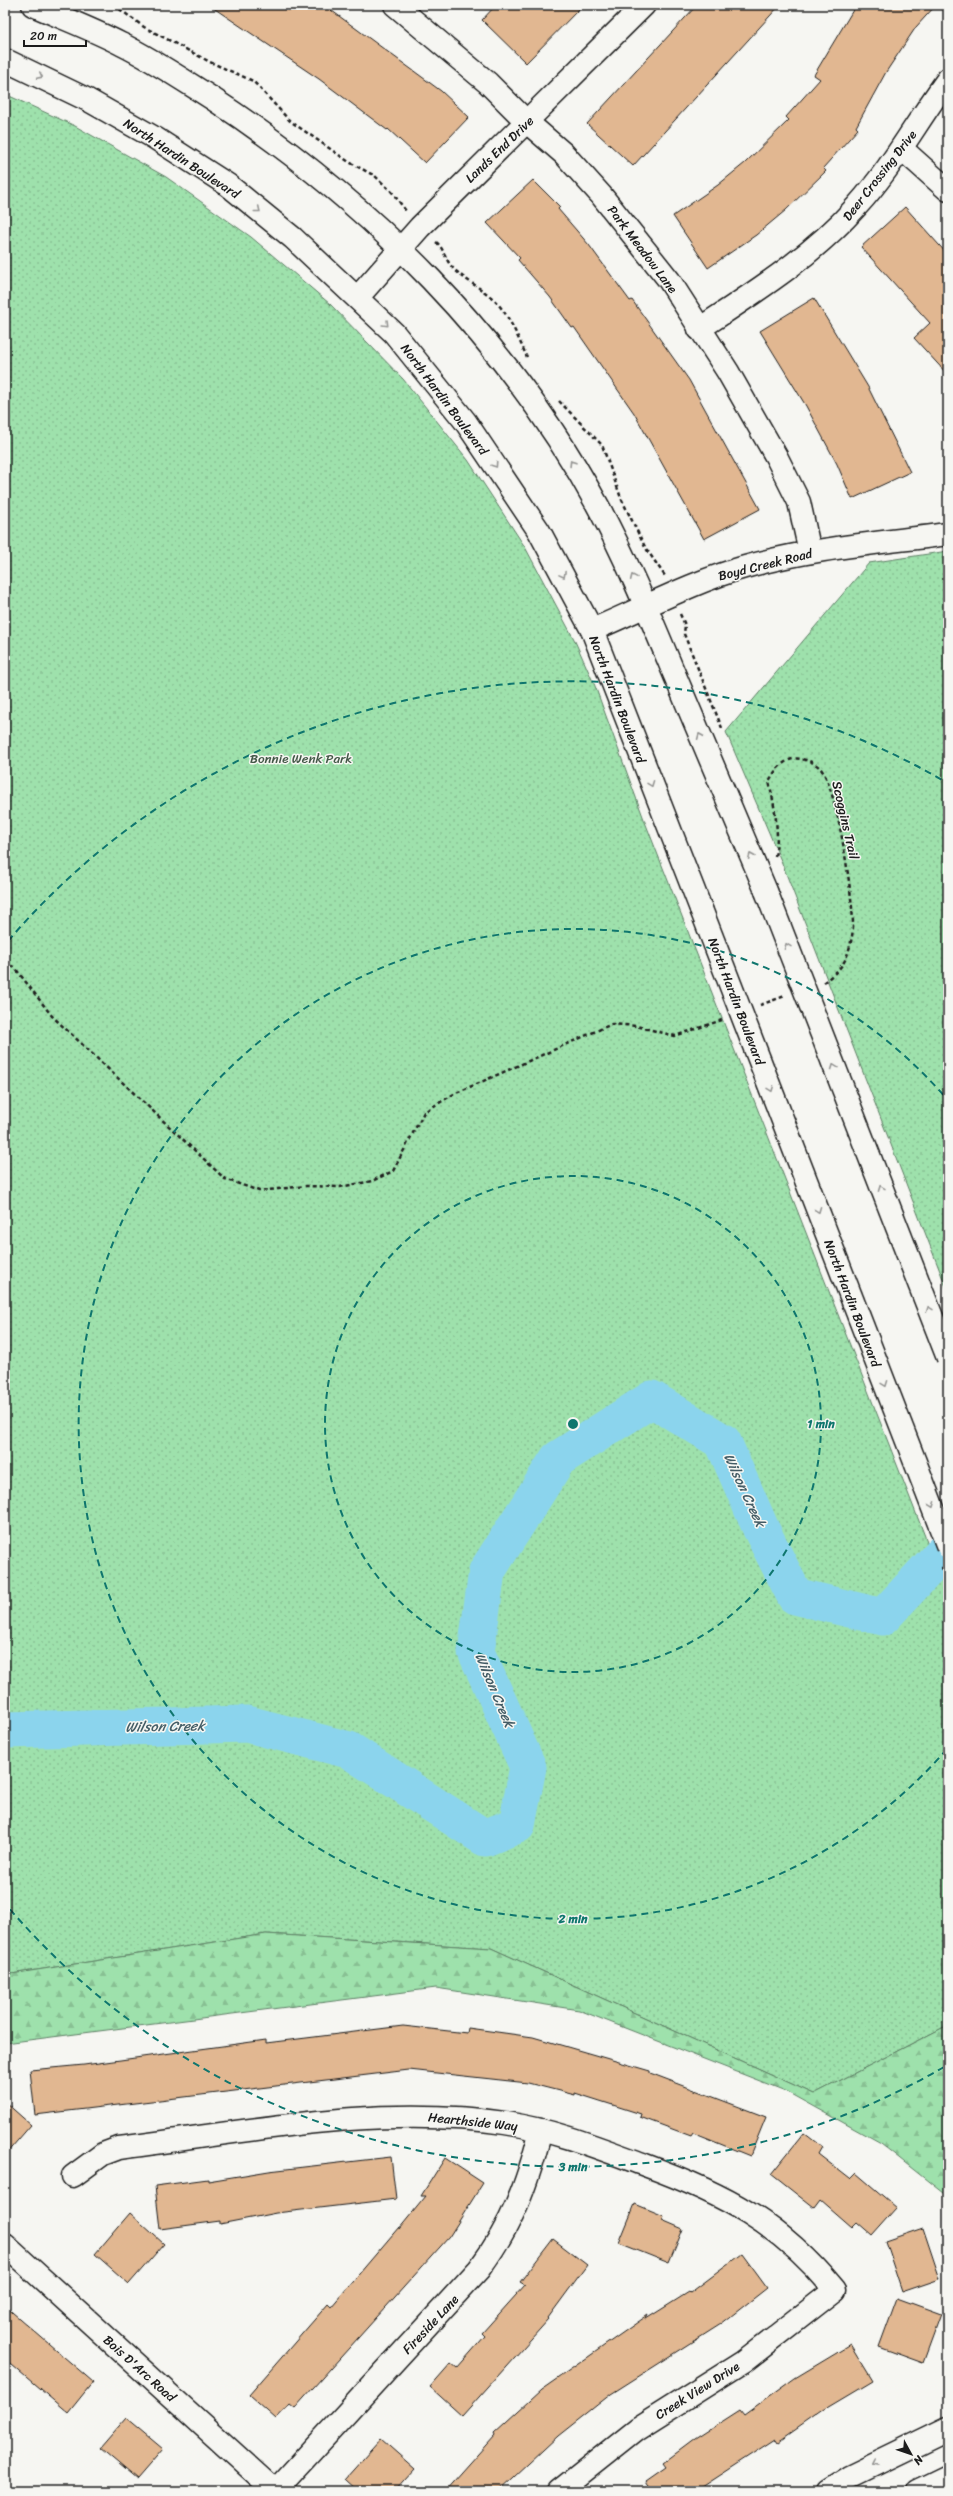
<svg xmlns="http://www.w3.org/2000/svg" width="953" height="2496" font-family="Sriracha,sans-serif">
  <defs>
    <pattern id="grass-dots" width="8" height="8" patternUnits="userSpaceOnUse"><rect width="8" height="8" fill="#9ee1ac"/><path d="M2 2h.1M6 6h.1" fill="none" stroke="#88c093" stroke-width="1.8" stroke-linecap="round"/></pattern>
    <pattern id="forest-firs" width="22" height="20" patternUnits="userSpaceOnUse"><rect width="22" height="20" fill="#9ee1ac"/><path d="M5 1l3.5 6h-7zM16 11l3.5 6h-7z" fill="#88c093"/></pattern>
  </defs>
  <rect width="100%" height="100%" fill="#f6f6f2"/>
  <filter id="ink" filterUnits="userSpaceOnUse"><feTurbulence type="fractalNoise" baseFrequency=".025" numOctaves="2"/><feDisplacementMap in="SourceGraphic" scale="8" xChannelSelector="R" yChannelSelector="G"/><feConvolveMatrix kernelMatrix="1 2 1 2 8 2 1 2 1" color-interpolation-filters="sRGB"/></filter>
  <g filter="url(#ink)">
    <g fill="url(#grass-dots)" stroke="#5d7e64">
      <polygon points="5,94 75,126 166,177 251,237 330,304 403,379 468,460 525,547 574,639 595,686 645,822 948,1595 948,2025 814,2094 491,1948 266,1934 5,1975"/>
      <polygon points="948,551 948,1292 782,863 726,732 869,563"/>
    </g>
    <polygon fill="url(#forest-firs)" stroke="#5d7e64" points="266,1934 491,1948 814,2094 948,2025 948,2197 880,2143 788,2092 579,2010 436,1988 5,2043 5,1975"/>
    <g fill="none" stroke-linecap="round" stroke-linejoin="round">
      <polyline stroke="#8bd4ed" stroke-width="37" points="5,1730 247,1724 349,1750 485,1838 517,1825 528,1767 476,1652 487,1571 558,1459 652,1399 723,1442 761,1529 795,1596 883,1617 948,1547"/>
    </g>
    <g fill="#e1b791" stroke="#1c1c1c">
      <polygon points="209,5 324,5 441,91 469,117 425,163 388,129 387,130 319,79"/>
      <polygon points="496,5 583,5 526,63 482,20"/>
      <polygon points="697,5 780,5 633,166 587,124"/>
      <polygon points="856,5 936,5 916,27 886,72 856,127 858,129 823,168 826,171 786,210 756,235 708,268 673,216 718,185 745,163 789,120 786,117 820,79 814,75"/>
      <polygon points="533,180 560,207 558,209 589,245 630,301 632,300 689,380 760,509 704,539 634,413 574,327 572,328 550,297 518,260 520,258 487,223"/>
      <polygon points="905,207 948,255 948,375 914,338 930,323 861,247"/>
      <polygon points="814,298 868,387 910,472 852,499 837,464 806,406 760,331"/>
      <polygon points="403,2026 467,2033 468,2028 533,2037 650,2071 650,2073 766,2117 750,2156 693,2133 691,2136 640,2117 641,2114 575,2093 575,2095 528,2083 409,2070 35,2115 30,2070 84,2065 266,2040 266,2043"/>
      <polygon points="5,2102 31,2125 5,2155"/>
      <polygon points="804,2133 822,2147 818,2154 850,2179 856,2173 897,2208 872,2236 856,2222 851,2227 820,2200 814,2208 771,2174"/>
      <polygon points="391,2157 396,2199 276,2213 220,2224 220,2221 160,2229 155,2186 208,2179 208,2181 269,2171"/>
      <polygon points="445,2158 483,2183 449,2237 295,2408 290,2404 276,2419 249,2395 328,2304 331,2307 399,2227 399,2229 426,2196 421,2196"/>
      <polygon points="635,2204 664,2216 662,2220 683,2229 669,2263 619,2243"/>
      <polygon points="130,2213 164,2244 129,2284 95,2254"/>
      <polygon points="923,2228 940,2279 902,2292 885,2241"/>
      <polygon points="553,2239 587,2265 548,2318 549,2319 462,2416 430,2387 451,2363 457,2368 485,2336 482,2333 525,2285 520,2282"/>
      <polygon points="742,2254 767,2288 721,2324 611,2394 558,2436 499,2491 445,2491 495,2435 494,2433 541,2390 648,2315 646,2319 689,2292 690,2293"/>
      <polygon points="897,2298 941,2314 923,2363 879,2347"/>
      <polygon points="5,2306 93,2382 68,2413 5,2359"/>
      <polygon points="850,2345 872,2381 825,2409 778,2442 776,2439 696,2491 653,2491 646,2481 666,2467 663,2463 695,2439 740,2410 744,2415 795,2378"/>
      <polygon points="126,2418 163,2449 137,2479 100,2448"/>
      <polygon points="381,2439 415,2469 395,2491 358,2491 345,2479"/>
    </g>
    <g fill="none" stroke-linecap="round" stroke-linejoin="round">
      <defs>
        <g id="minor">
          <polyline points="395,5 488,83 527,122 564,154 601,195 669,280 728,372 777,458 799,502 810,552"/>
          <polyline points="902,149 948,190"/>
          <polyline points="358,297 420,227 644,5"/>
          <path d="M 699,329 C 755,292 811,257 856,207 C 892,168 917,121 948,79"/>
          <path d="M 592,630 C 642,609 692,582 745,567 C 811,548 880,543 948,534"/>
          <path d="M 73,2176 L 103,2154 L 119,2148 C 245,2132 379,2104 505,2123 C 554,2130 599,2148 645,2165 C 724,2194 780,2223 835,2290 L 743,2362 L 637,2429 L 559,2491"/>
          <polyline points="5,2245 275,2491"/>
          <path d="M 275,2491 L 479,2269 C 513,2223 527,2185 541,2130"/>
        </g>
        <g id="major">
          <path d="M 33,5 C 62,18 92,29 121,44 C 152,59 183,80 213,99 C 370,202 509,341 599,508 C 627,560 650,616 673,671 C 704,745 735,818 766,891"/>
          <polyline points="5,60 88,100 155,138 228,185 293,238 394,333 465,421 539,531 592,630 701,909"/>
          <polyline points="827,2491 849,2477 948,2429"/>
          <polyline points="917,2491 948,2476"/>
        </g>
      </defs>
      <use href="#minor" stroke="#1c1c1c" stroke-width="25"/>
      <use href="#major" stroke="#1c1c1c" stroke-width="25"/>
      <g stroke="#1c1c1c" stroke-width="2.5" stroke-dasharray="4 3" stroke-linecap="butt">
        <polyline points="114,5 144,27 210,62 253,81 290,121 349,162 375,176 392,192 406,211"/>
        <path d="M 436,242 C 444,248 445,259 452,267 C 463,279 478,286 491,297 C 509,313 517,336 527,357"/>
        <polyline points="559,401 602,445 621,498 645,547 665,576"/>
        <polyline points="680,614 685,625 684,634 722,728"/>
        <path d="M 775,856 C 780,832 774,804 769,781 C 776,769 786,756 801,759 C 808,760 815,763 820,768 C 837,785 853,898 853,925 C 853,934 850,949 846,958 C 842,968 832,976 824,982"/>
        <polyline points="5,962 15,968 52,1016 225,1179 259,1191 306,1186 340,1187 372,1181 393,1171 424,1112 454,1094 612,1024 636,1026 675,1036 722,1020"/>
        <polyline points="760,1005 785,996"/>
      </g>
      <use href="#minor" stroke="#f6f6f2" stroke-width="22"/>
      <use href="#major" stroke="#f6f6f2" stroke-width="22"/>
      <defs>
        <g id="major-bridge">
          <polyline points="766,891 948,1358"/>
          <polyline points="701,909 948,1547"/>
        </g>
      </defs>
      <use href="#major-bridge" stroke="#1c1c1c" stroke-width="25" stroke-linecap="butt"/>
      <polyline stroke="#1c1c1c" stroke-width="2.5" stroke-dasharray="4 3" stroke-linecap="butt" points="941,1567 948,1587"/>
      <use href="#major-bridge" stroke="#f6f6f2" stroke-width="22"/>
    </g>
    <defs><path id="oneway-chevron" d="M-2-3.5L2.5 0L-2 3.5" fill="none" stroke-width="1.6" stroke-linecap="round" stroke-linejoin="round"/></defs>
    <g stroke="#949492">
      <use href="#oneway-chevron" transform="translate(40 76) rotate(26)"/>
      <use href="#oneway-chevron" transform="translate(258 210) rotate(39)"/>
      <use href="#oneway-chevron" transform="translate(386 324) rotate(45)"/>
      <use href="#oneway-chevron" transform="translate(572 463) rotate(-122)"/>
      <use href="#oneway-chevron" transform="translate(495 465) rotate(56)"/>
      <use href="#oneway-chevron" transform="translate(563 575) rotate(62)"/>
      <use href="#oneway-chevron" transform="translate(633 577) rotate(-114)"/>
      <use href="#oneway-chevron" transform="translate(700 736) rotate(-113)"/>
      <use href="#oneway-chevron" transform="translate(651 784) rotate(69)"/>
      <use href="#oneway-chevron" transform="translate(751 856) rotate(-113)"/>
      <use href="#oneway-chevron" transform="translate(787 946) rotate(-111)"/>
      <use href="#oneway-chevron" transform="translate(834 1067) rotate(-111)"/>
      <use href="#oneway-chevron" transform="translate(771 1089) rotate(69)"/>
      <use href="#oneway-chevron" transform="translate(881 1188) rotate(-111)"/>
      <use href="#oneway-chevron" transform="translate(818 1210) rotate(69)"/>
      <use href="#oneway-chevron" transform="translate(929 1309) rotate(-111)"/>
      <use href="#oneway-chevron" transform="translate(885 1384) rotate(69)"/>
      <use href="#oneway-chevron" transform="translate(932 1505) rotate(69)"/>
      <use href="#oneway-chevron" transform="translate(875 2464) rotate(154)"/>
    </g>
  </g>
  <g fill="none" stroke="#0f766e" stroke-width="2" stroke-dasharray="7 5">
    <circle cx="573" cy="1424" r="248"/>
    <path d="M947 1749A495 495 0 1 1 947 1099"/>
    <path d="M944 2067A743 743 0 0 1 8 1907M8 941A743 743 0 0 1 944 781"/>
  </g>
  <g text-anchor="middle" stroke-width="3" stroke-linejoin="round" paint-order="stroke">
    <g font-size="13" fill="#1c1c1c" stroke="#f6f6f2">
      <text transform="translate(499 149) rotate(-44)" y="5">Lands End Drive</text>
      <text transform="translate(182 158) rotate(33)" y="5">North Hardin Boulevard</text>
      <text transform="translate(879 175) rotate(-52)" y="5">Deer Crossing Drive</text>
      <text transform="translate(643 249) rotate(53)" y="5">Park Meadow Lane</text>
      <text transform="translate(445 399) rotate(53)" y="5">North Hardin Boulevard</text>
      <text transform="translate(765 564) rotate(-14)" y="5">Boyd Creek Road</text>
      <text transform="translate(618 699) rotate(69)" y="5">North Hardin Boulevard</text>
      <text transform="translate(846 820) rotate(77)" y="5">Scoggins Trail</text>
      <text transform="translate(737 1001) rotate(69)" y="5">North Hardin Boulevard</text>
      <text transform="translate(853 1303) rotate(69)" y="5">North Hardin Boulevard</text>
      <text transform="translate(473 2121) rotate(6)" y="5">Hearthside Way</text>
      <text transform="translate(430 2324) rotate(-47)" y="5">Fireside Lane</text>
      <text transform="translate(140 2368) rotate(42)" y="5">Bois D'Arc Road</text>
      <text transform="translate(697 2390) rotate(-32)" y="5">Creek View Drive</text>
    </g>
    <g font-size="13" fill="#435747" stroke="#f6f6f2">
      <text x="301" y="763">Bonnie Wenk Park</text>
    </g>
    <g font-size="14" font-style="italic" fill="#435c65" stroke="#f6f6f2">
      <text transform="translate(745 1490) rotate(65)" y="5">Wilson Creek</text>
      <text transform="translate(495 1690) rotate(67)" y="5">Wilson Creek</text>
      <text transform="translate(165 1726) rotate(-1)" y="5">Wilson Creek</text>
    </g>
  </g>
  <circle cx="573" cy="1424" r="6" fill="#0f766e" stroke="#f6f6f2" stroke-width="2"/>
  <g font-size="12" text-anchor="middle" font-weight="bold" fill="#0f766e" stroke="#f6f6f2" stroke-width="3" stroke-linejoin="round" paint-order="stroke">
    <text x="821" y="1428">1 min</text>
    <text x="573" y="1923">2 min</text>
    <text x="573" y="2171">3 min</text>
  </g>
  <rect width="953" height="2496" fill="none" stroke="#f6f6f2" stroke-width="20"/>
  <rect x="10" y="10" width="933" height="2476" fill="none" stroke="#1c1c1c" stroke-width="1.5" filter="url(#ink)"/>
  <g transform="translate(911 2454) rotate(130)" stroke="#f6f6f2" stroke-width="3" paint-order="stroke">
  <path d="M0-3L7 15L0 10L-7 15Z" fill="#1c1c1c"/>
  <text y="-6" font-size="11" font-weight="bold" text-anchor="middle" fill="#1c1c1c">N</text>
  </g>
  <path d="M24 40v6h62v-6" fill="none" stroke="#1c1c1c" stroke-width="2"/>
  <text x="30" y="40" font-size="12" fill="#1c1c1c" stroke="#f6f6f2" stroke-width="3" paint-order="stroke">20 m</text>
</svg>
